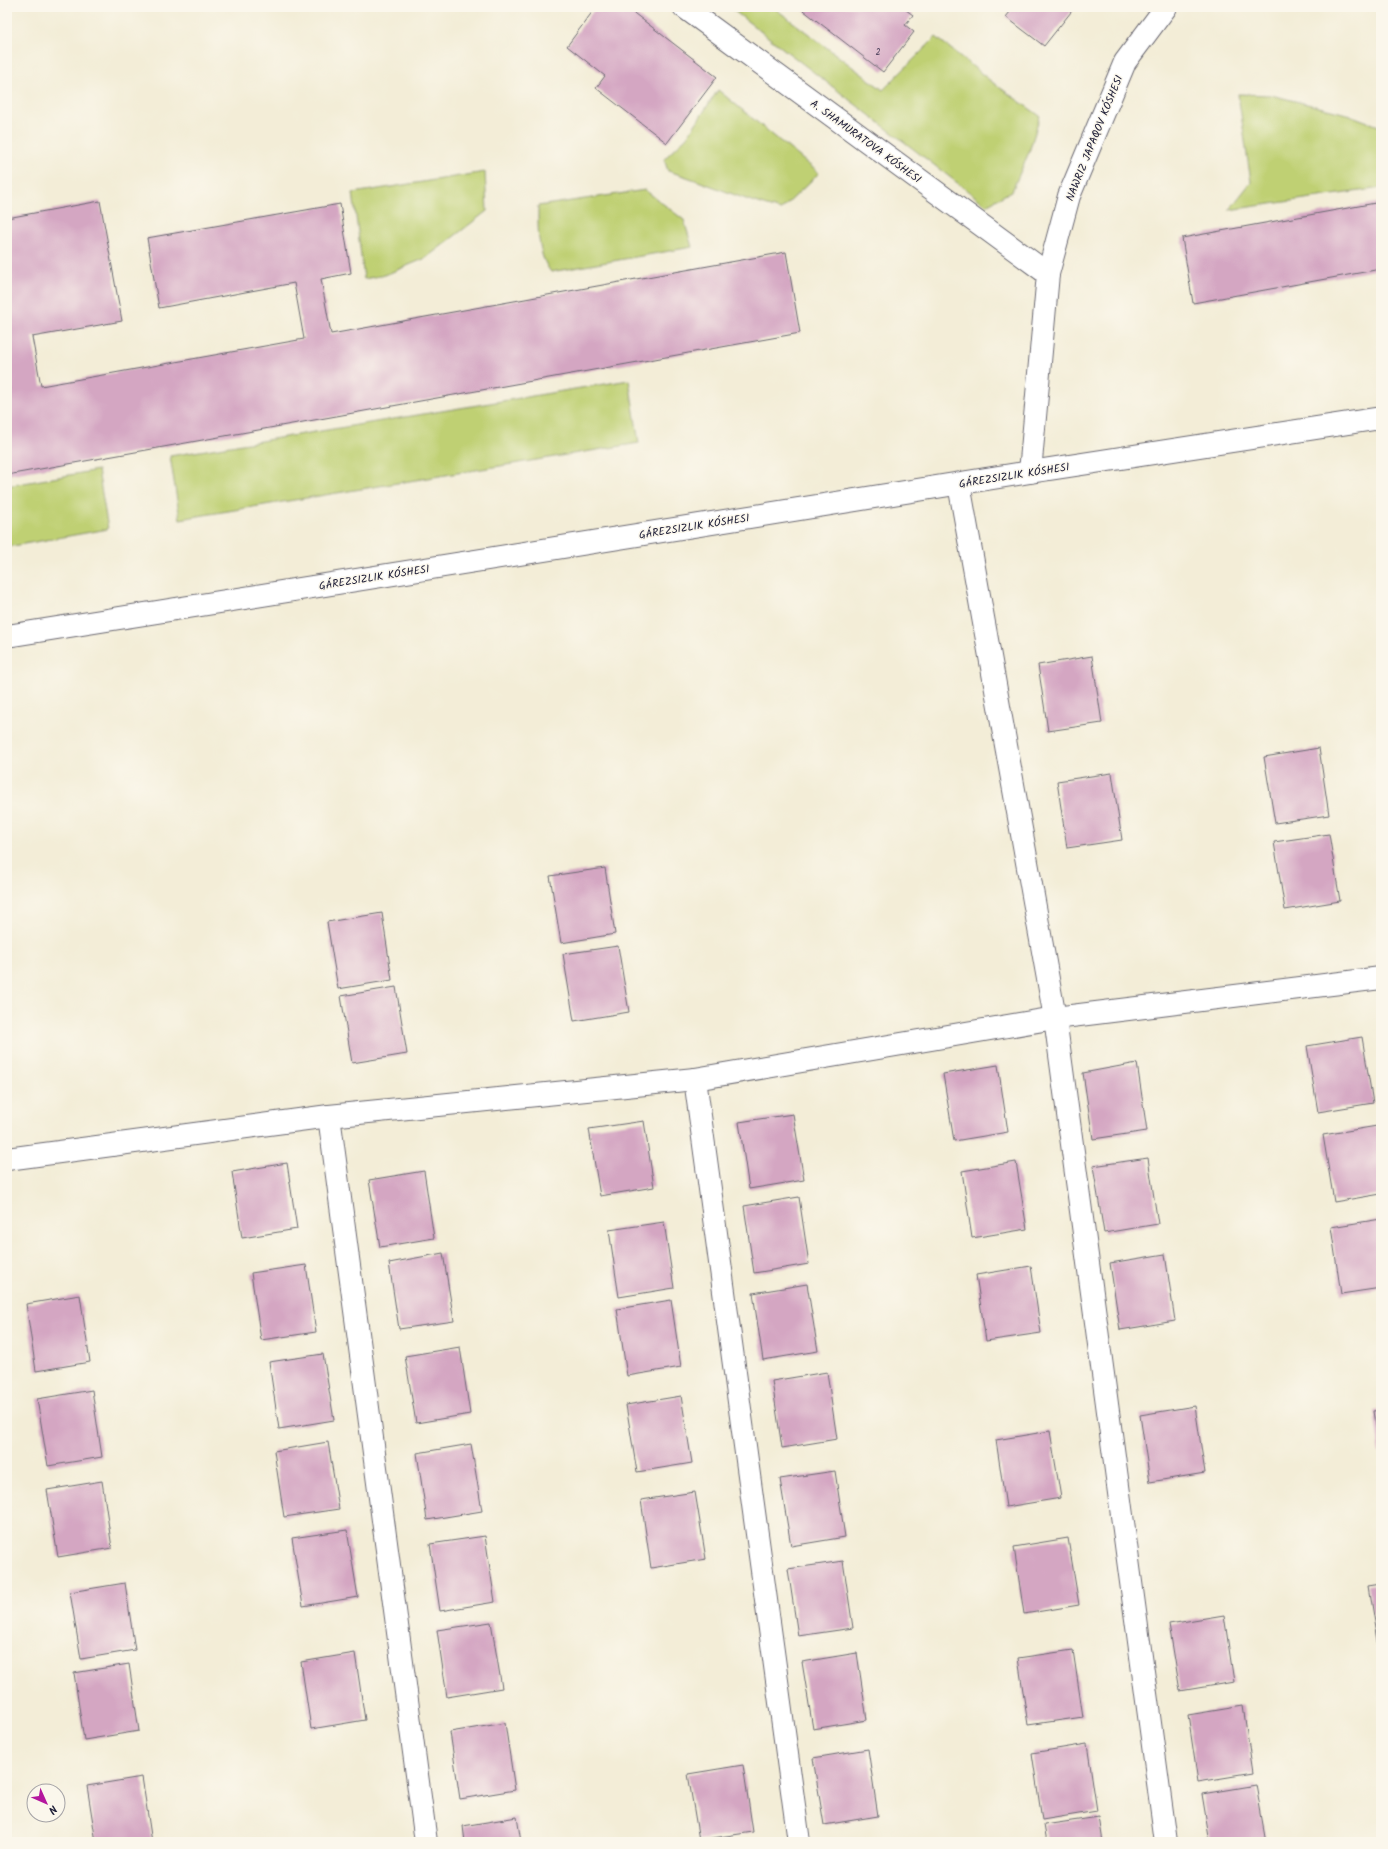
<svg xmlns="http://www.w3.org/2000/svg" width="1388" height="1849" font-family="Kalam,sans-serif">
  <rect width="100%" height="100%" fill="#fbf7ec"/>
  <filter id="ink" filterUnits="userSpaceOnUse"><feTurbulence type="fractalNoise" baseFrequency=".025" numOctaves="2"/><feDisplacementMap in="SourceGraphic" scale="8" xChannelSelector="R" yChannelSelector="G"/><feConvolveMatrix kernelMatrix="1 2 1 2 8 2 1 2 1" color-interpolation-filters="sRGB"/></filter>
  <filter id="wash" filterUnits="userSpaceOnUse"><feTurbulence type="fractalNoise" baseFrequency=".012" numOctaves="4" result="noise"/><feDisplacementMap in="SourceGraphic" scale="16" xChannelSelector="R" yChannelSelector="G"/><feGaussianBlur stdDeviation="0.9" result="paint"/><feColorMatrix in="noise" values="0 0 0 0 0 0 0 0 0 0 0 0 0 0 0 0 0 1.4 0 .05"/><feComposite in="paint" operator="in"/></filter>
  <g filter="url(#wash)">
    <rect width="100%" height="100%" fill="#f3edd7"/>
    <g fill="#bfd073" stroke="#707957">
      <polygon points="729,7 773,7 883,90 936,37 992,82 1040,116 1029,152 1012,191 986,205"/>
      <path d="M 718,90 L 819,173 L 781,210 C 742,200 706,182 668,171 L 664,159 L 687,137 Z"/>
      <polygon points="1238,94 1271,95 1347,114 1381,127 1381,188 1229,210 1251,182"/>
      <polygon points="485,172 487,211 426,258 385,275 364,279 353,193"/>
      <path d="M 645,190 L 684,220 L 692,247 L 551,272 C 537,254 538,229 538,206 Z"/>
      <polygon points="629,380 639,443 180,519 170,456"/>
      <polygon points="98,470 108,529 7,547 7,486"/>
    </g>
    <g id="blocks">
      <g fill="#d4a6c2">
        <polygon points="596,7 626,7 717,77 667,143 596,88 605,76 567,46"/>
        <polygon points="799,7 902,7 913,15 905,25 914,32 883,72"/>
        <polygon points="1014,7 1075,7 1044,46 1006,17"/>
        <polygon points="100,201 122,321 32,337 41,386 304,339 294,283 159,308 147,238 340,204 351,273 321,279 331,334 786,252 800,333 7,475 7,391 10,390 7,373 7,218"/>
        <polygon points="1381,202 1381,269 1193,303 1182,238"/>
        <polygon points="1092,656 1102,723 1048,731 1038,665"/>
        <polygon points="1319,748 1329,815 1275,823 1264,757"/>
        <polygon points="1112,773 1122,840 1067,848 1057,781"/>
        <polygon points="1329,834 1340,901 1285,910 1274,842"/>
        <polygon points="605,868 615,934 561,943 550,876"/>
        <polygon points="382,913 392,980 338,989 327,922"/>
        <polygon points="618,946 629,1012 574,1021 563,954"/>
        <polygon points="396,987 407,1054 352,1063 341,996"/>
        <polygon points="1362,1037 1373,1103 1318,1112 1307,1046"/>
        <polygon points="1137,1063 1147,1131 1093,1139 1083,1073"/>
        <polygon points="998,1065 1008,1132 954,1141 943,1074"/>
        <polygon points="793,1114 804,1180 749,1189 739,1122"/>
        <polygon points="644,1121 654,1187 600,1196 589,1129"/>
        <polygon points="1377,1126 1381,1149 1381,1194 1334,1202 1323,1135"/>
        <polygon points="1148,1158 1158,1224 1104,1233 1093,1166"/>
        <polygon points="1016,1162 1027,1229 972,1238 962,1171"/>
        <polygon points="287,1163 297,1229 242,1238 232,1172"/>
        <polygon points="424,1171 434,1238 380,1247 369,1180"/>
        <polygon points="799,1197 809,1264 754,1273 744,1206"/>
        <polygon points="1381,1219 1381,1288 1341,1294 1331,1227"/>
        <polygon points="664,1222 674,1288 619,1297 609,1230"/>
        <polygon points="443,1253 454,1321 399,1329 389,1263"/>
        <polygon points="1165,1254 1175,1321 1120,1330 1110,1263"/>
        <polygon points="306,1265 316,1332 261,1340 251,1273"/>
        <polygon points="1031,1266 1041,1333 986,1341 976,1275"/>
        <polygon points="807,1284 818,1351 763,1360 753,1293"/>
        <polygon points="80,1295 90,1362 36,1371 26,1304"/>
        <polygon points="671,1300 681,1367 627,1376 617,1309"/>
        <polygon points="460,1347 470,1414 416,1423 405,1356"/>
        <polygon points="323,1354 334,1420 279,1429 269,1362"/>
        <polygon points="827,1372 837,1439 782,1448 772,1381"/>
        <polygon points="92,1390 102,1457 48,1466 37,1399"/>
        <polygon points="681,1396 692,1463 637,1472 626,1405"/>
        <polygon points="1195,1406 1205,1473 1150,1482 1140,1415"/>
        <polygon points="1381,1410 1381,1453 1380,1453 1374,1411"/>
        <polygon points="1050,1431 1061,1498 1006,1507 996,1440"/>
        <polygon points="328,1442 339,1509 284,1517 274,1451"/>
        <polygon points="471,1444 482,1511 427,1520 417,1453"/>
        <polygon points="835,1471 845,1537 791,1546 780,1479"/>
        <polygon points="102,1481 112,1548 58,1557 47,1490"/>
        <polygon points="695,1492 706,1559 651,1568 641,1500"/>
        <polygon points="347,1530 358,1597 303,1606 292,1538"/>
        <polygon points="485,1536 495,1602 440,1611 430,1544"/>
        <polygon points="1068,1538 1079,1605 1024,1614 1014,1547"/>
        <polygon points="843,1561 853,1628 798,1636 788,1569"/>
        <polygon points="125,1583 135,1650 81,1659 70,1592"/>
        <polygon points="1381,1584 1381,1653 1379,1653 1368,1586"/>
        <polygon points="1224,1615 1234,1682 1180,1691 1169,1624"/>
        <polygon points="491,1622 502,1688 447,1697 437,1630"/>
        <polygon points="1073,1650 1083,1717 1028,1725 1018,1658"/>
        <polygon points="355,1653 365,1720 311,1729 301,1662"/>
        <polygon points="857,1653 867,1720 813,1729 802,1662"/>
        <polygon points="129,1664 139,1731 84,1740 74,1673"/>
        <polygon points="1243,1706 1253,1773 1198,1782 1188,1715"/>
        <polygon points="505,1723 515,1790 460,1799 450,1732"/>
        <polygon points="1087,1744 1097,1811 1042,1820 1032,1753"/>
        <polygon points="868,1749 878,1816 824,1825 813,1758"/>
        <polygon points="743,1765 753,1832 699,1840 688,1774"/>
        <polygon points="142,1777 152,1842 96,1842 87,1786"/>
        <polygon points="1256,1785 1266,1842 1210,1842 1202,1794"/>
        <polygon points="517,1817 521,1842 465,1842 463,1826"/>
        <polygon points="1099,1817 1103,1842 1047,1842 1044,1825"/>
      </g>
    </g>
  </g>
  <g filter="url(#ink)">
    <use href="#blocks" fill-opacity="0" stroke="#6b6972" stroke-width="1"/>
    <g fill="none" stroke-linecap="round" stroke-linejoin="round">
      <defs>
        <g id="minor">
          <polyline points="684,7 1048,274"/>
          <polyline points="1030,472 1048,274 1069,196 1125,62 1166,7"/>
          <polyline points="959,484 1055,1018 1166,1842"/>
          <polyline points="7,636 1030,472 1381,418"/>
          <polyline points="695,1079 799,1842"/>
          <polyline points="329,1116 426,1842"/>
          <polyline points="7,1159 329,1116 695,1079 1055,1018 1381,978"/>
        </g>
      </defs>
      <use href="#minor" stroke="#6b6972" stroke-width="24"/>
      <use href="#minor" stroke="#fff" stroke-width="22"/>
    </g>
  </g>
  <g text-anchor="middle" stroke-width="3" stroke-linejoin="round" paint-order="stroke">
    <g font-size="9" fill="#4e435d">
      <text x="878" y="55">2</text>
    </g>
    <g font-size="11" fill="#22223b" stroke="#fbf7ec">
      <text transform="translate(1094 138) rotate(-68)" y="4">NAWRIZ JAPAQOV KÓSHESI</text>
      <text transform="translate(866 141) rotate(36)" y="4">A. SHAMURATOVA KÓSHESI</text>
      <text transform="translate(1014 475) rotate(-9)" y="4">GÁREZSIZLIK KÓSHESI</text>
      <text transform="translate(694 526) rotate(-9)" y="4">GÁREZSIZLIK KÓSHESI</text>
      <text transform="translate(374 577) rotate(-9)" y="4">GÁREZSIZLIK KÓSHESI</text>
    </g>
  </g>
  <rect width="1388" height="1849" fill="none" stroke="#fbf7ec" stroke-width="24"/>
  <g transform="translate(46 1803) rotate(135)"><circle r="19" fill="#fbf7ec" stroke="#a4a2a5"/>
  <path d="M0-3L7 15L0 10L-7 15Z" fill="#b5179e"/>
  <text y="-6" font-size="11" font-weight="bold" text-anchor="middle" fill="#22223b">N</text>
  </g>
</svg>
